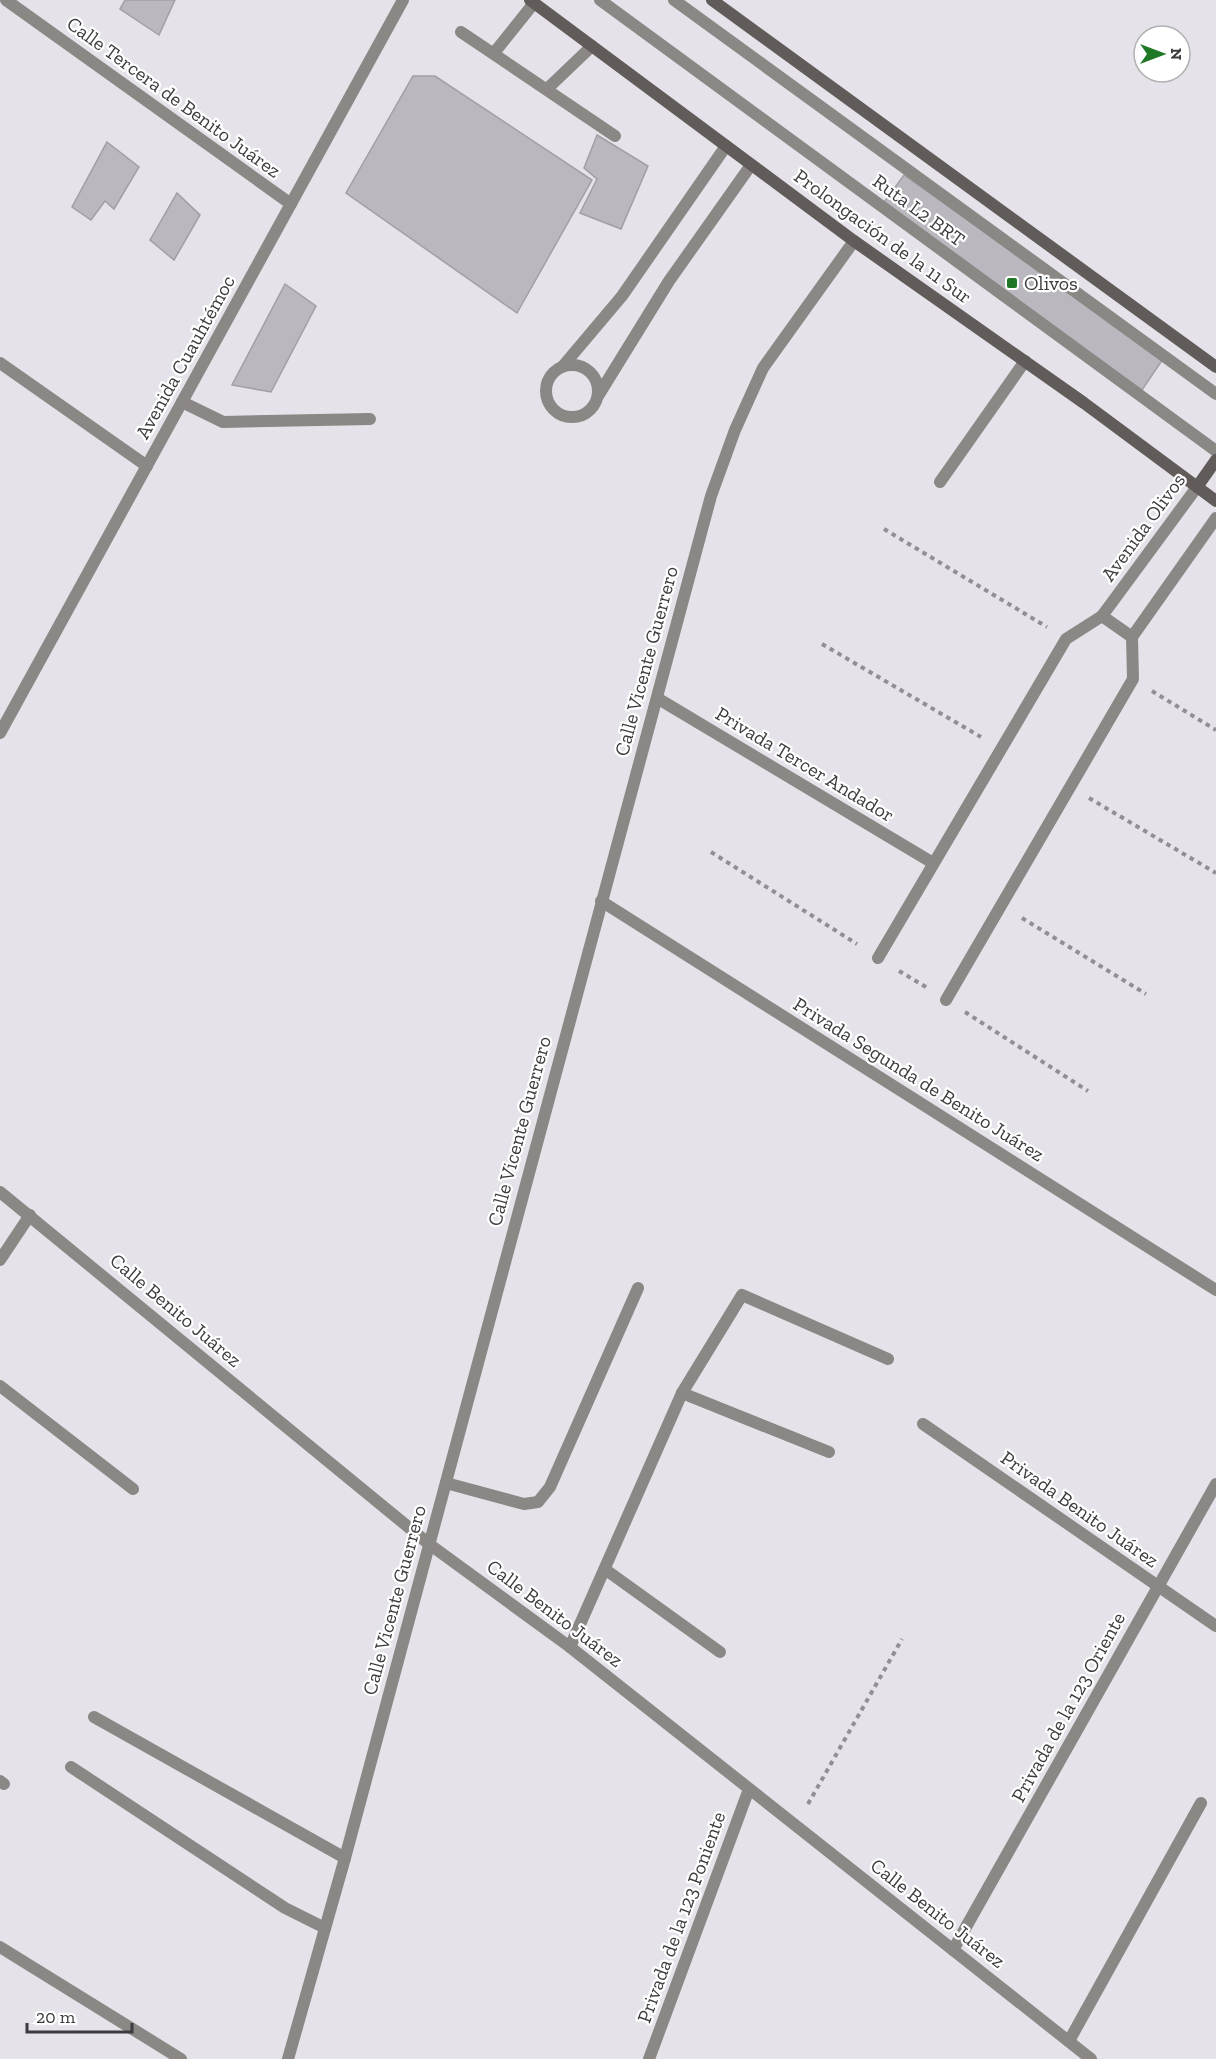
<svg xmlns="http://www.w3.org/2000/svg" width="1216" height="2059" font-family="'Zilla Slab',serif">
  <rect width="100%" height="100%" fill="#e5e2ea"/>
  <g fill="#bbb7bf" stroke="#a29ea6" stroke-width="1.5">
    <polygon points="125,0 175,0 159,35 120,9"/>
    <polygon points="413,76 435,76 592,180 517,313 346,193"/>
    <polygon points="597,135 648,166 621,229 580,213 597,179 584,168"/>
    <polygon points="107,142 139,167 114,209 105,201 91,220 72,207"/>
    <polygon points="904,175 1163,359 1142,390 882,205"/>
    <polygon points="177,193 200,215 174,260 150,240"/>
    <polygon points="285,284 316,306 271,392 232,385"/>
  </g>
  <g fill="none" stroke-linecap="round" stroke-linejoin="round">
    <g stroke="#918f94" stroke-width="4" stroke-dasharray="4.5 4.5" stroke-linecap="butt">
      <polyline points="884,529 1047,627"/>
      <polyline points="822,644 981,737"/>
      <polyline points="1152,691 1216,730"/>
      <polyline points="1089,798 1216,873"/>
      <polyline points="711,852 857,944"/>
      <polyline points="1022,918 1146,994"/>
      <polyline points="899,971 926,987"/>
      <polyline points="965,1012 1088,1091"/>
      <polyline points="808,1804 902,1639"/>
    </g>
    <g stroke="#8b8785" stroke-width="12">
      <polyline points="600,0 1216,451"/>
      <polyline points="674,0 1216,394"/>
      <polyline points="461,32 615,136"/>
      <polyline points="494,53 534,3"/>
      <polyline points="547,89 592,46"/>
      <circle cx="572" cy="391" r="26"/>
      <polyline points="563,366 622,296 726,146"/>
      <polyline points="598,396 669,281 751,165"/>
      <polyline points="182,402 223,422 370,419"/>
      <polyline points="940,482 1025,361"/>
      <polyline points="682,1393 829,1452"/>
      <polyline points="446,1483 524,1504 538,1502 550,1487 638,1288"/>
      <polyline points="606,1570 720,1652"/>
      <polyline points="570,1647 682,1393 742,1295 888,1359"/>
      <polyline points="1069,2041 1201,1803"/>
    </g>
    <g stroke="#8b8785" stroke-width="12">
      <polyline points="6,0 291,204"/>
      <polyline points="0,363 147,466"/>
      <polyline points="1102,616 1132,637"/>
      <polyline points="657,698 933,863"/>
      <polyline points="0,733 403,0"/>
      <polyline points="601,901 1216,1290"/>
      <polyline points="878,958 1066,639 1102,616 1197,487"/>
      <polyline points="946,1000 1133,679 1132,637 1216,518"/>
      <polyline points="0,1192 429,1544 570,1647 1091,2059"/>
      <polyline points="0,1260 30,1215"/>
      <polyline points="0,1386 133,1489"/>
      <polyline points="923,1424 1216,1626"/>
      <polyline points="94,1717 345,1858"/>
      <polyline points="71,1767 285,1908 325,1928"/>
      <polyline points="0,1781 4,1784"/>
      <polyline points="0,1947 181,2059"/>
      <polyline points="953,1950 1216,1484"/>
      <polyline points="288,2059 345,1858 711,496 735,430 763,368 854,241"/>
      <polyline points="649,2059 749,1789"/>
    </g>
    <g stroke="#615c59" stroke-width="12">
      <polyline points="530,0 854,241 1084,403 1216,501"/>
      <polyline points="712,0 1216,367"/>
      <polyline points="1197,487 1216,460"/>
    </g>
  </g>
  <rect fill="#1f7826" stroke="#fff" stroke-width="2" x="1006" y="277" width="12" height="12" rx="3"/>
  <g text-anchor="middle" stroke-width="4.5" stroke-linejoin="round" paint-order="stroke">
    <g font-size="20" fill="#3c3b3e" stroke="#fff">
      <text transform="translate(174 97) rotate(36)" y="7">Calle Tercera de Benito Juárez</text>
      <text transform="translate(919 210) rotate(36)" y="7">Ruta L2 BRT</text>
      <text transform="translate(883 236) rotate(36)" y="7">Prolongación de la 11 Sur</text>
      <text transform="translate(185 357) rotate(-61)" y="7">Avenida Cuauhtémoc</text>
      <text transform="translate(1143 527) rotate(-54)" y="7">Avenida Olivos</text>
      <text transform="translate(646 661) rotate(-75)" y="7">Calle Vicente Guerrero</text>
      <text transform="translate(805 764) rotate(31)" y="7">Privada Tercer Andador</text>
      <text transform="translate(919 1079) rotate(32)" y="7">Privada Segunda de Benito Juárez</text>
      <text transform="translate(519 1131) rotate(-75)" y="7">Calle Vicente Guerrero</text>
      <text transform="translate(176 1310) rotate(40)" y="7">Calle Benito Juárez</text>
      <text transform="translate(1080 1509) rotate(35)" y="7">Privada Benito Juárez</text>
      <text transform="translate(394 1600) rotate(-75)" y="7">Calle Vicente Guerrero</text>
      <text transform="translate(555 1613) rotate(37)" y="7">Calle Benito Juárez</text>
      <text transform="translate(1068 1707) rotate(-61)" y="7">Privada de la 123 Oriente</text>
      <text transform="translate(938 1913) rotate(38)" y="7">Calle Benito Juárez</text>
      <text transform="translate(681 1917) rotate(-70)" y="7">Privada de la 123 Poniente</text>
    </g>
    <g font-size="20" fill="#3c3b3e" stroke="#fff" text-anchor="start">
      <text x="1024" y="290">Olivos</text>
    </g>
  </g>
  <g transform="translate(1162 54) rotate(90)"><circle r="28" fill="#ffffff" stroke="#b1b1b2" stroke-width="1.5"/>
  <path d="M0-4.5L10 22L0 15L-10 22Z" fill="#1f7826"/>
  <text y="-9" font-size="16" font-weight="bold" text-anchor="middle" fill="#3c3b3e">N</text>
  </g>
  <path d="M27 2023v9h105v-9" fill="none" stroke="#3c3b3e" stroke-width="3"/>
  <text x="36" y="2023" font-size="18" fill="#3c3b3e" stroke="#ffffff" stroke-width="4.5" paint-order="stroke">20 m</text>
</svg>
